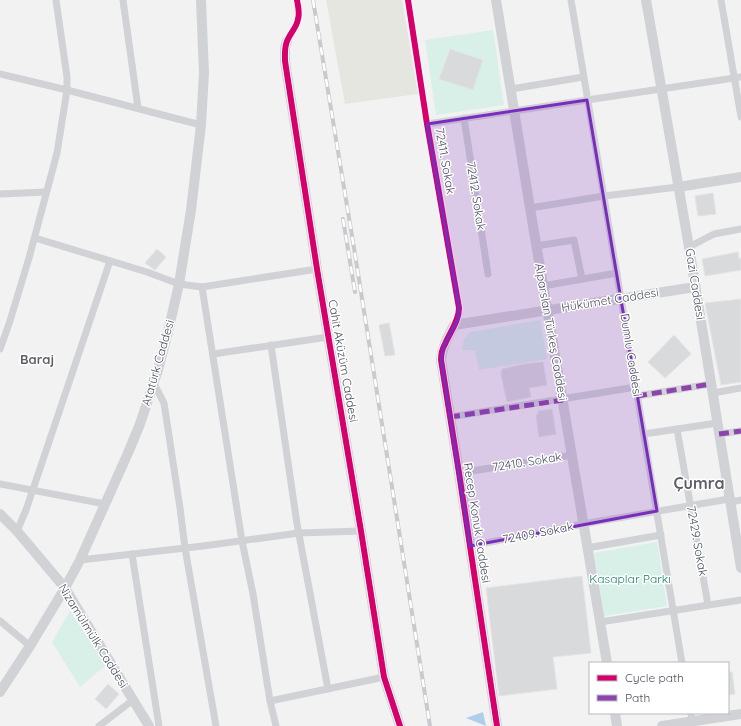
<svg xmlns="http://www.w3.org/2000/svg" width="741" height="726" font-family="Quicksand,sans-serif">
  <rect width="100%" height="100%" fill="#f2f2f2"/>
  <polygon fill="#e6e6e0" points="326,0 402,0 418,94 345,104"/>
  <g fill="#d8f0e8">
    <polygon points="493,30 504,105 436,115 425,40"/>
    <polygon points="540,320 547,359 479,370 475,350 462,350 464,339 470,332"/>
    <polygon points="657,542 667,606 604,616 594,553"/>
    <polygon points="70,611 106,665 80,687 52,642"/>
  </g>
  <polygon fill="#aecfec" points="483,712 486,726 466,718"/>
  <g fill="#d9dadc" stroke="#e3e4e5">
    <polygon points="450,49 483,60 473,90 439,79"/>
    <polygon points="713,193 716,214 698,216 695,196"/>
    <polygon points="157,249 166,257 155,270 145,263"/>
    <polygon points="738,252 739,259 741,258 741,270 705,276 702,259"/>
    <polygon points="741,299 741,382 721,385 705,303"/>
    <polygon points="389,323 395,355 385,356 379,325"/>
    <polygon points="674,335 691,354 665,378 648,362"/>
    <polygon points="543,362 547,385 529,388 531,397 507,402 501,374 502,369 524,364"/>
    <polygon points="552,409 556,434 539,437 536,415 538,414 538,411"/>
    <polygon points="582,576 591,653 553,657 557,689 499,696 486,588"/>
    <polygon points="728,672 732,672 735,694 728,695"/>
    <polygon points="108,684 119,694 106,709 95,699"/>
  </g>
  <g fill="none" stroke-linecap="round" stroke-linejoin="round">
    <g stroke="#d0d2d5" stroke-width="7">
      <polyline points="123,0 138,108"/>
      <polyline points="408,0 427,124 459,308 458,319 454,325"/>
      <polyline points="571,0 682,663"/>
      <polyline points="721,0 741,117"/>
      <path d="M 287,41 C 298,22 300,23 297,0"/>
      <polyline points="0,74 67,90 201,125"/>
      <polyline points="511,89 583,77"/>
      <polyline points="464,118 488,274"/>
      <polyline points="427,124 741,77"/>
      <polyline points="0,194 46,192"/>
      <polyline points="530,208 604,196 678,187"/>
      <polyline points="35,238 147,272 179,284 202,287 317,269"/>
      <polyline points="536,246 574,240 582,279"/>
      <polyline points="689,247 714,234 741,229"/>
      <polyline points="543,286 617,273"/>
      <polyline points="202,287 242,541 253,594 270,701 276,726"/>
      <polyline points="271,345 297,524 328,689"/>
      <polyline points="0,349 9,324 29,258 57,153 67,90 67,77 56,0"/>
      <polyline points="213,354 328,337"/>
      <polyline points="154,384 164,403 180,508 185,548 216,726"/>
      <polyline points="713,393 741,388"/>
      <polyline points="637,396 711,384"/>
      <polyline points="450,417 636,387"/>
      <polyline points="677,429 708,605"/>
      <polyline points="644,434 717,423"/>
      <polyline points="719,434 741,431"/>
      <polyline points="459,473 572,455"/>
      <polyline points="0,484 105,504"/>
      <polyline points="730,502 741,500"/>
      <polyline points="17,531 26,510 110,261"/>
      <polyline points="470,546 583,524 729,499"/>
      <polyline points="587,548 661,535"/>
      <polyline points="132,554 159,726"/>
      <polyline points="80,560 203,546 299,533 361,531"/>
      <polyline points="0,621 30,646"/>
      <polyline points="600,622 741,600"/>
      <polyline points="270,701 384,677"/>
      <polyline points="691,713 692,721"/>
      <polyline points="99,726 133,700"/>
    </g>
    <g stroke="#d1d2d6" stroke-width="10">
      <polyline points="496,0 530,208 607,663"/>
      <polyline points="646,0 689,247 741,568"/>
      <polyline points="287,41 285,48 285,61 317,269 361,531 384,677 400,726"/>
      <polyline points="678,187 741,177"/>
      <polyline points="0,514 17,531 65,588 149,726"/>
      <polyline points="0,692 30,646 65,588 80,560 128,453 140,424 158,370 168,332 179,284 191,210 201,125 204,73 201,0"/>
      <polyline points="615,713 617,726"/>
      <path d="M 497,726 L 459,473 L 441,360 C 442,347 448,337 454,325 L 695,287"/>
      <polyline points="662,726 741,714"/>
    </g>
    <defs>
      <g id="rail">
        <polyline points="313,0 354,248 430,726"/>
        <polyline points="343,219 355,292"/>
      </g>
    </defs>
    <use href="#rail" stroke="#c9cacd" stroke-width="4"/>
    <use href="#rail" stroke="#fff" stroke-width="2.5" stroke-dasharray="8" stroke-linecap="butt"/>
    <g stroke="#8e44ad" stroke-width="5" stroke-dasharray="10 5" stroke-linecap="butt">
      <polyline points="637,396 711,384"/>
      <polyline points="450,417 563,400"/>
      <polyline points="719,434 741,431"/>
    </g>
    <defs>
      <g id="cycleway">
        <path d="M 297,0 C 298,6 300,13 298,19 C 297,27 291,32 288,39 C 284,46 285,54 285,61 L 317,269 L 361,531 L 384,677 L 400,726"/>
        <path d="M 408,0 L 427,124 L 459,308 C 459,321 450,332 445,344 C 442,349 441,354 441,360 L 459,473 L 497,726"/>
      </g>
    </defs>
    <use href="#cycleway" stroke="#fff" stroke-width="8"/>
    <use href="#cycleway" stroke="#d6006c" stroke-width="6"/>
  </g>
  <path fill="#7b2cbf" fill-opacity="0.2" stroke="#7b2cbf" stroke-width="3" stroke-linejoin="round" d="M 587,100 L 657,511 L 470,546 L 441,360 L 444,345 L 458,319 L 459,308 L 427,124 Z"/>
  <g text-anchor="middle" stroke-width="3" stroke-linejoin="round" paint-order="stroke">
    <g font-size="12" fill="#494f5e" stroke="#fff">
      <text transform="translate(445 161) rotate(80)" y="4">72411. Sokak</text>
      <text transform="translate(476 196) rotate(81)" y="4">72412. Sokak</text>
      <text transform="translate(695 284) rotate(81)" y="4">Gazi Caddesi</text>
      <text transform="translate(610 300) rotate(-9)" y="4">Hükümet Caddesi</text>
      <text transform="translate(551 332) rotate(80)" y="4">Alparslan Türkeş Caddesi</text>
      <text transform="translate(631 355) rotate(81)" y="4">Dumlu Caddesi</text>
      <text transform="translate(343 361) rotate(80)" y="4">Cahit Aküzüm Caddesi</text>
      <text transform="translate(158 363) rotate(-74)" y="4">Atatürk Caddesi</text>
      <text transform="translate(527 462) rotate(-9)" y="4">72410. Sokak</text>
      <text transform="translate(477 523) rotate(81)" y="4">Recep Konuk Caddesi</text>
      <text transform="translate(538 533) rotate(-11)" y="4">72409. Sokak</text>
      <text transform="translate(697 541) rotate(80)" y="4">72429. Sokak</text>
      <text transform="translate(93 636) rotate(58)" y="4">Nizamülmülk Caddesi</text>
    </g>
    <g font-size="12" fill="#1b7e66" stroke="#fff">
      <text x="630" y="583">Kasaplar Parkı</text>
    </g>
    <g font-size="13" font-weight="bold" fill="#5e5f66" stroke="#fff">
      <text x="37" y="364">Baraj</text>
    </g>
    <g font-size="16" font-weight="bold" fill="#5e5f66" stroke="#fff">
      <text x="699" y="489">Çumra</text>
    </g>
  </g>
  <rect x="589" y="662" width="140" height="52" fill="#ffffff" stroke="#b6b9bf"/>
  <rect x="597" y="675" width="20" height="6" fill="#d6006c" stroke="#b6b9bf"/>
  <text x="625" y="682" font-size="12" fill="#494f5e">Cycle path</text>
  <rect x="597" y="695" width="20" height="6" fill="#8e44ad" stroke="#b6b9bf"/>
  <text x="625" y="702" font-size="12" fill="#494f5e">Path</text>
</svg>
